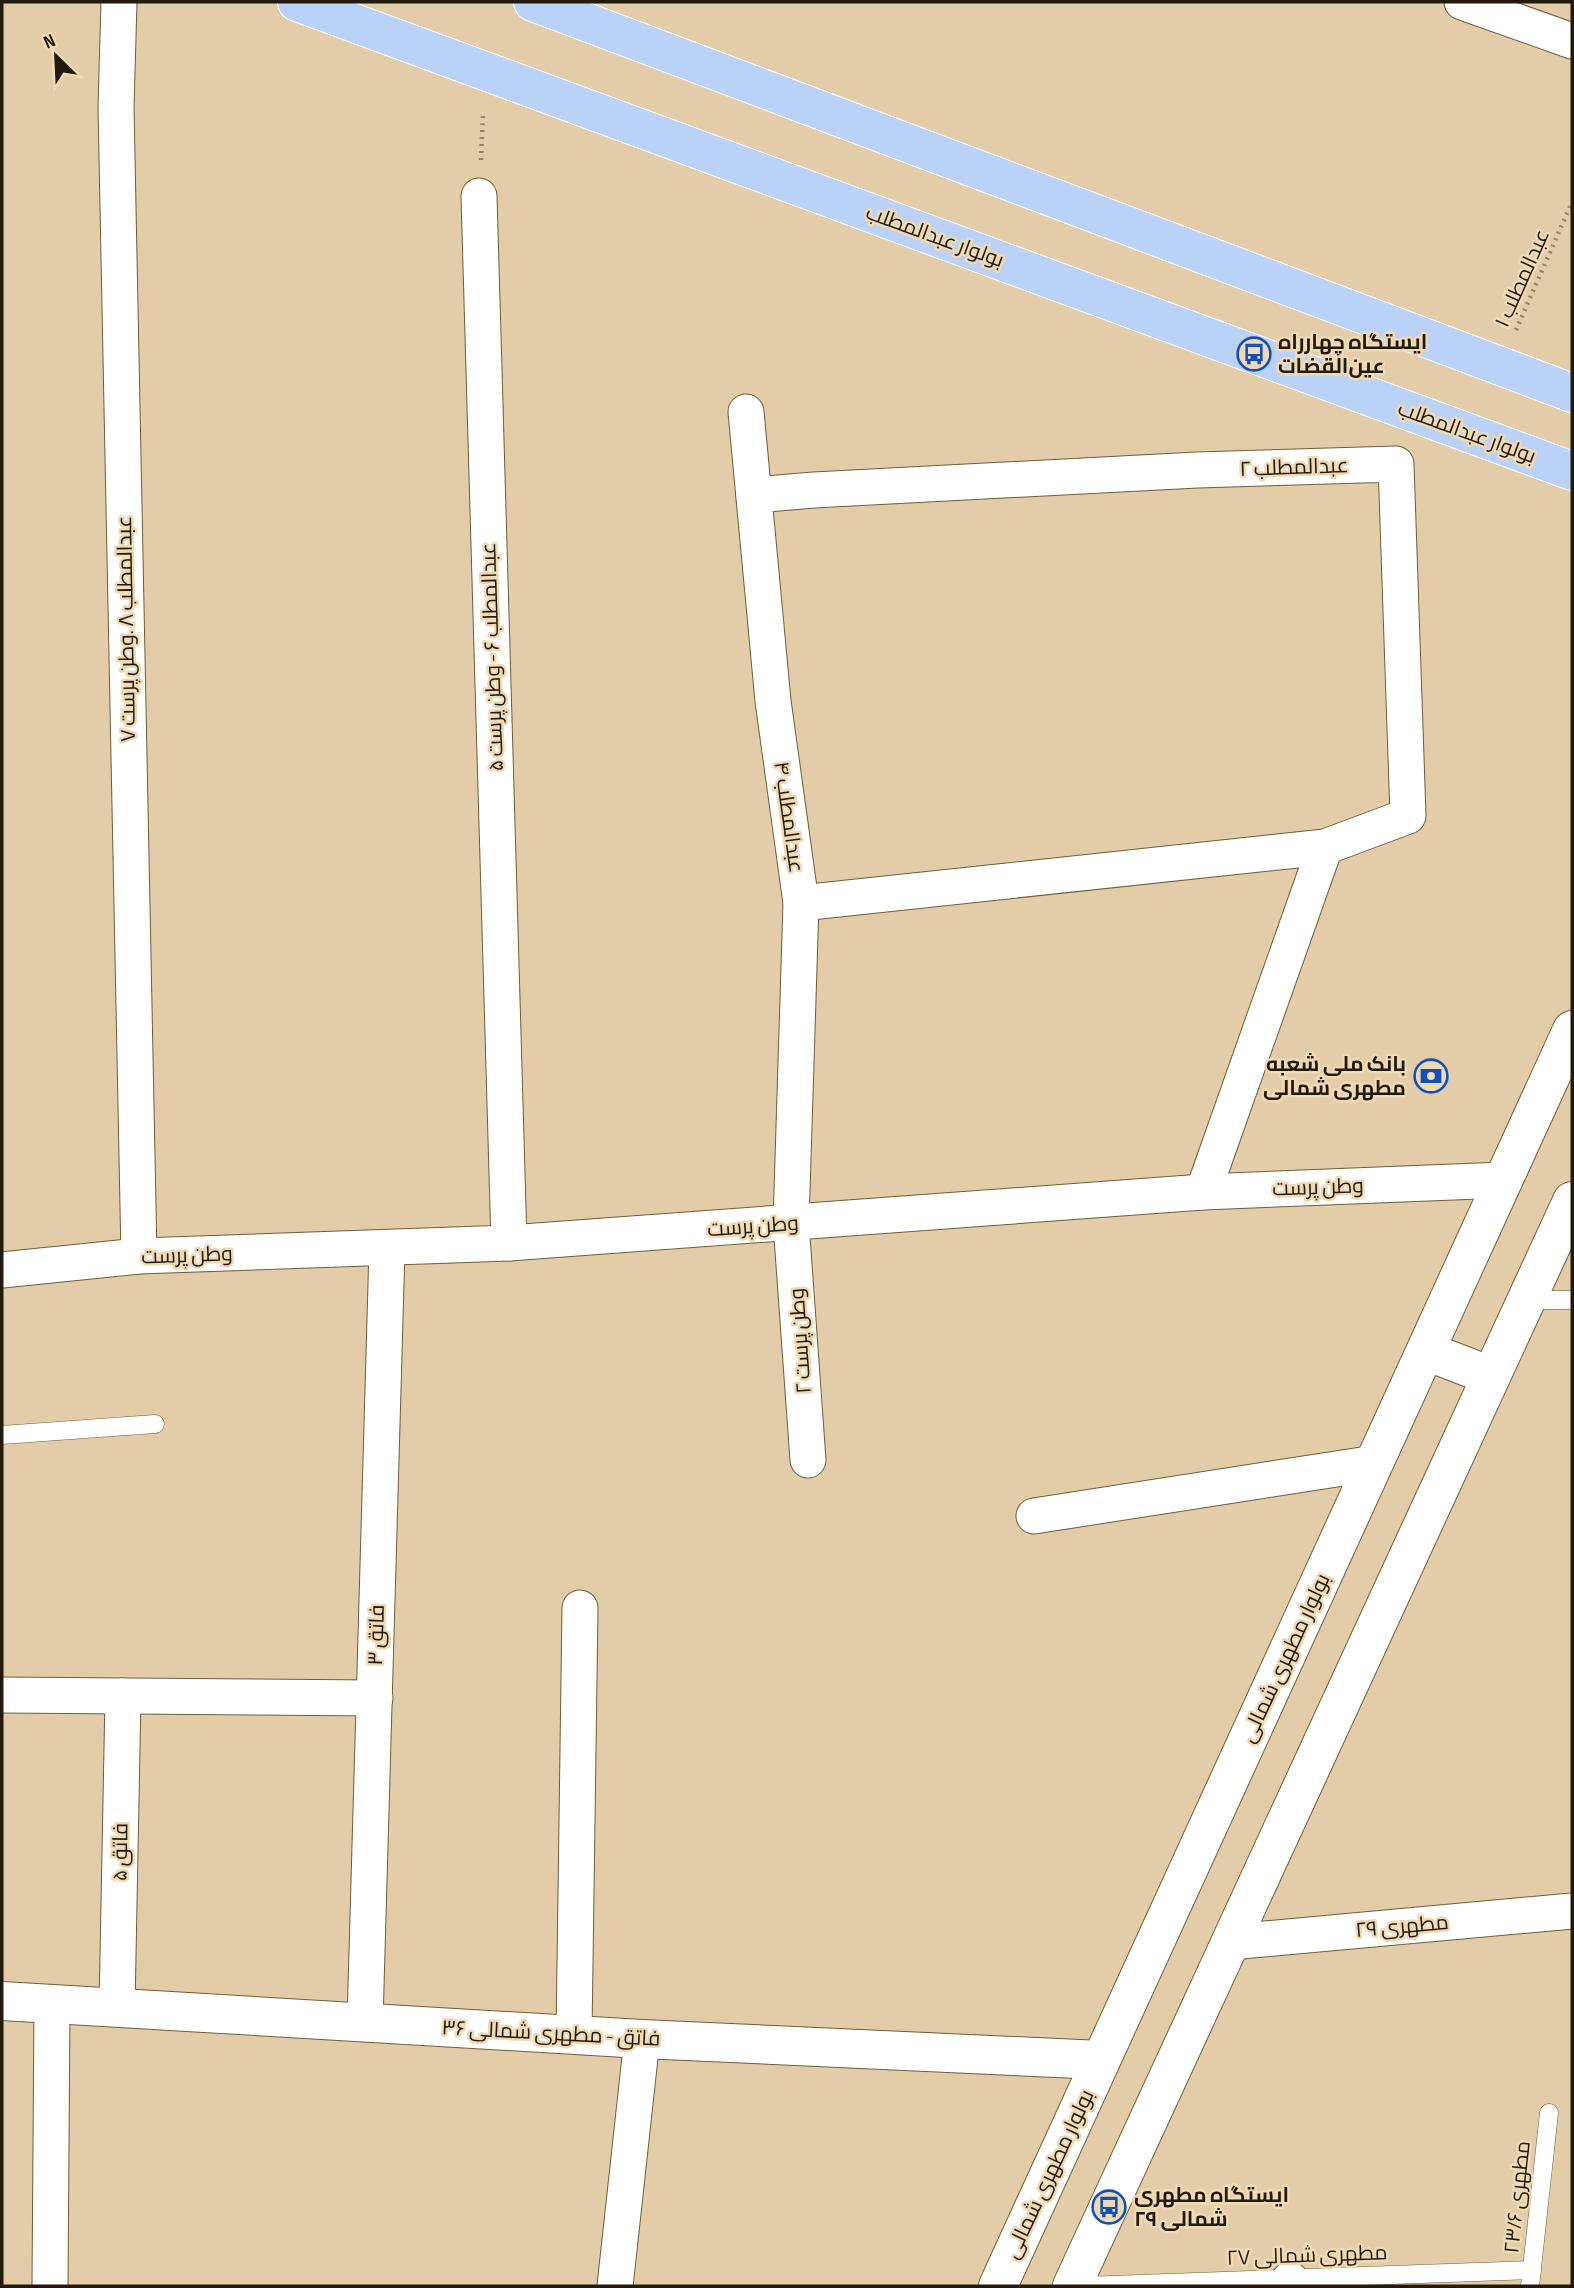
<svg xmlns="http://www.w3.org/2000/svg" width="1574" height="2288" font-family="'Sofia Sans Condensed',Cairo,sans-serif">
  <rect width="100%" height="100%" fill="#e3cda8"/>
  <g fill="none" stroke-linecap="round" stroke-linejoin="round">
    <defs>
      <g id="service">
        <polyline points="1527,1300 1572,1300"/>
        <polyline points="2,1435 155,1424"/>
        <polyline points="1083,2286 1532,2270"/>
        <polyline points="1530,2286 1549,2113"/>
      </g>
      <g id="minor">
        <polyline points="119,2 116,107 139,1256"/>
        <polyline points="1462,2 1572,41"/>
        <polyline points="479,196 509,1243"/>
        <polyline points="746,412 773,701 801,903 791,1223 808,1460"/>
        <polyline points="754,495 814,490 1197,470 1396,464 1408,816 1325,847 801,903"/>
        <polyline points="1203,1192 1325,847"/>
        <polyline points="2,1270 139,1256 509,1243 1203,1192 1504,1180"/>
        <polyline points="1034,1516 1375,1463"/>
        <polyline points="2,1695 375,1698"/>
        <polyline points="1231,1942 1572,1911"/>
        <polyline points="117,2008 123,1696"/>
        <polyline points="365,2022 387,1249"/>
        <polyline points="574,2034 580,1608"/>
        <polyline points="50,2286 52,2003"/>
        <polyline points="615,2286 642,2039"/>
        <polyline points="1289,2286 1290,2279"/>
      </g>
      <polyline id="tertiary" points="2,2001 642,2039 1101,2060"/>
      <g id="secondary">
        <polyline points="1426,1351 1491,1376"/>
        <polyline points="998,2286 1572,1030"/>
        <polyline points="1072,2286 1572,1201"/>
      </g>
      <g id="primary">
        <polyline points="297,2 1572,471"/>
        <polyline points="533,2 1572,393"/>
      </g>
    </defs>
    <use href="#service" stroke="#705d3b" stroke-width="19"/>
    <use href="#minor" stroke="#705d3b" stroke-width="37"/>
    <use href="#tertiary" stroke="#705d3b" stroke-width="40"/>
    <use href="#secondary" stroke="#705d3b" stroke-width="40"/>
    <use href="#primary" stroke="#fff" stroke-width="40"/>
    <g stroke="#958469" stroke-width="4.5" stroke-dasharray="2 5" stroke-linecap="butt">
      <polyline points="481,160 483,113"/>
      <polyline points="1516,330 1572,202"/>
    </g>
    <use href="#service" stroke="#fff" stroke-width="18"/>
    <use href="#minor" stroke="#fff" stroke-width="35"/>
    <use href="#tertiary" stroke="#fff" stroke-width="38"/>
    <use href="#secondary" stroke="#fff" stroke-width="38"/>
    <use href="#primary" stroke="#bad1f8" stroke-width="38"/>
  </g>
  <defs>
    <symbol id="bus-ring" viewBox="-11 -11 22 22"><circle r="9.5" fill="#f0dab4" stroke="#1150bb" stroke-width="1.5"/><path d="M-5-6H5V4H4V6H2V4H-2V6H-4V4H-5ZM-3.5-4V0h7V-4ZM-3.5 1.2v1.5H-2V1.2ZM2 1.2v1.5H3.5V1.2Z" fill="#1150bb"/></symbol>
    <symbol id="bank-ring" viewBox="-11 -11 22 22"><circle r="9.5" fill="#f0dab4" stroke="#1150bb" stroke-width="1.5"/><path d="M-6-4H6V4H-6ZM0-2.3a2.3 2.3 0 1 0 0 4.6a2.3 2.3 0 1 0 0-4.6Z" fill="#1150bb"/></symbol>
  </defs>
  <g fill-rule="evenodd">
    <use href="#bus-ring" x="1235" y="335" width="38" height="38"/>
    <use href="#bank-ring" x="1412" y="1057" width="38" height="38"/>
    <use href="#bus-ring" x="1090" y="2188" width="38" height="38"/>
  </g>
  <g text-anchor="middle" stroke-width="5" stroke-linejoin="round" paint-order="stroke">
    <g font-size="21" fill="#221a0c" stroke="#f0dab4">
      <text transform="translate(935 236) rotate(20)" y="7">بولوار عبدالمطلب</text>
      <text transform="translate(1522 278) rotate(-66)" y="7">عبدالمطلب ۱</text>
      <text transform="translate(1467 432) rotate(20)" y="7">بولوار عبدالمطلب</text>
      <text transform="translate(1294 467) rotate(-2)" y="7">عبدالمطلب ۲</text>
      <text transform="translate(126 629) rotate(-91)" y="7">عبدالمطلب ۸ .وطن پرست ۷</text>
      <text transform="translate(492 657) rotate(-92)" y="7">عبدالمطلب ۶ - وطن پرست ۵</text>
      <text transform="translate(789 817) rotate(82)" y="7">عبدالمطلب ۴</text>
      <text transform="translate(1318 1187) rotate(-2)" y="7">وطن پرست</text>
      <text transform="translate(753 1226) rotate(-4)" y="7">وطن پرست</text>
      <text transform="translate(187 1255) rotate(-2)" y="7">وطن پرست</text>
      <text transform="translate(800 1341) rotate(-94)" y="7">وطن پرست ۲</text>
      <text transform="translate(376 1635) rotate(-88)" y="7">فاتق ۳</text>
      <text transform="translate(1285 1658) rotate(-65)" y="7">بولوار مطهری شمالی</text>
      <text transform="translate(120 1852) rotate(-89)" y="7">فاتق ۵</text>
      <text transform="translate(1402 1926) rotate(-5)" y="7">مطهری ۲۹</text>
      <text transform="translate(551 2033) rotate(3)" y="7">فاتق - مطهری شمالی ۳۶</text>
      <text transform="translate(1049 2174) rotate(-65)" y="7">بولوار مطهری شمالی</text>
      <text transform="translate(1517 2197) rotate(-84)" y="7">مطهری ۲۳/۶</text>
      <text transform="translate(1307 2255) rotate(-2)" y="7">مطهری شمالی ۲۷</text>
    </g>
    <g font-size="21" font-weight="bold" fill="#221a0c" stroke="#f0dab4" text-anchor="start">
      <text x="1278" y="349">ایستگاه چهارراه<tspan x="1278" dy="24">عین‌القضات</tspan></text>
      <text x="1406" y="1071" text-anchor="end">بانک ملی شعبه<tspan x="1406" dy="24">مطهری شمالی</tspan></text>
      <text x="1134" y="2202">ایستگاه مطهری<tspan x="1134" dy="24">شمالی ۲۹</tspan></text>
    </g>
  </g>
  <rect width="1574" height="2288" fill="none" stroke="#221a0c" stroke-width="7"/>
  <g transform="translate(56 56) rotate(336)" stroke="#f0dab4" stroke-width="5" paint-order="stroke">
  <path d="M0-5L12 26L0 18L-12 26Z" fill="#221a0c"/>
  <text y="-10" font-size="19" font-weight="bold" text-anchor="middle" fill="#221a0c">N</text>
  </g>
</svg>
